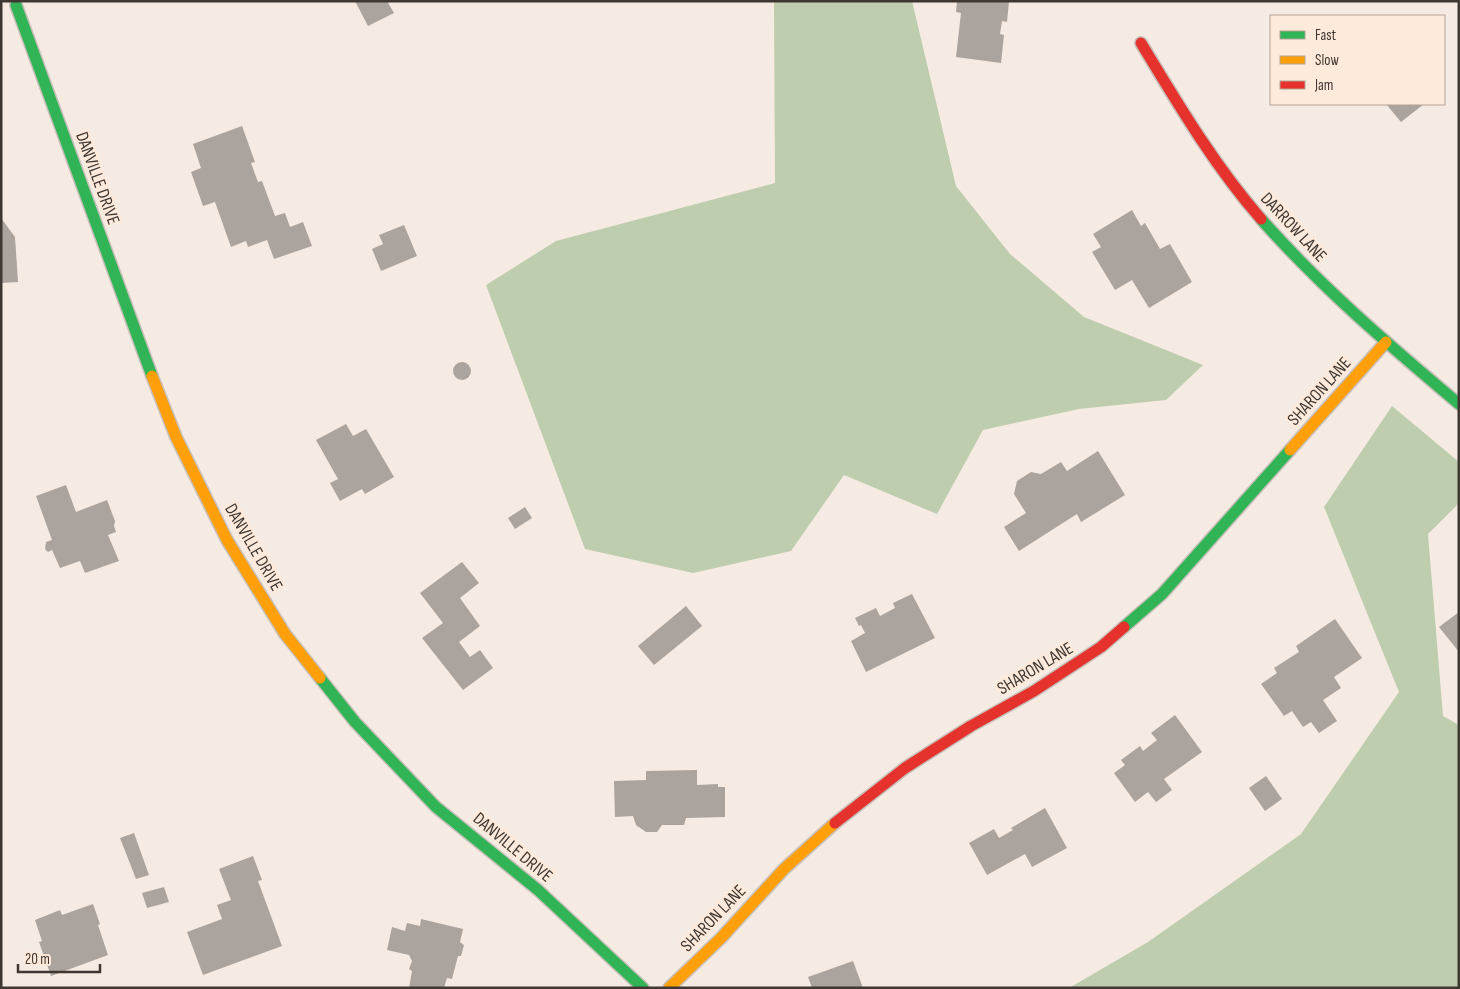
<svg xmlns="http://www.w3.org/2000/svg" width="1460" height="989" font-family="'Sofia Sans Condensed',sans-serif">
  <rect width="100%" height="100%" fill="#f6ebe3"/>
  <g fill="#becdad">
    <polygon points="774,1 912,1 956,186 1010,254 1084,317 1203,365 1166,400 1079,409 983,430 937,514 844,475 791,551 693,573 585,549 486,285 556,241 775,183"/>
    <polygon points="1392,406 1459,462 1459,503 1428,534 1443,716 1459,725 1459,988 1069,988 1148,942 1301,834 1399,692 1324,507"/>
  </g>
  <g fill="#aba39d">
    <polygon points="355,1 387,1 394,13 368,26"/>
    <polygon points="957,1 1009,1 1007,22 1002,21 1000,34 1004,35 1001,63 956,57 961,13 956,12"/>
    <polygon points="1386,104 1424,104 1401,122"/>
    <polygon points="242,126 255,162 251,163 258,182 262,181 275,216 285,213 290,227 303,222 312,246 274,259 267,240 248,247 246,241 231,247 215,202 203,206 191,172 201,168 193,144"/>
    <polygon points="1132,210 1141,226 1145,223 1160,249 1170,244 1192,282 1149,308 1132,280 1115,290 1092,252 1101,247 1093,234"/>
    <polygon points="1,218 15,237 18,282 1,283"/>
    <polygon points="404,225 417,256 381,271 372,249 383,244 379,235"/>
    <circle cx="462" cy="371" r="9"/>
    <polygon points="346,424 353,436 366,429 394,477 365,494 362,489 340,501 330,483 338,479 316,440"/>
    <polygon points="1098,451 1125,495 1081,522 1077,514 1019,551 1004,527 1026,513 1014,494 1017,481 1031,472 1041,474 1061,462 1067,471"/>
    <polygon points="66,485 76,512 107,500 115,521 114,526 116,532 108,535 119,561 85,573 80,561 60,568 52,550 48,552 45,549 46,542 52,540 36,496"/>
    <polygon points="525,507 532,518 515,529 508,518"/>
    <polygon points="462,562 479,583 460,598 480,626 459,642 470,657 480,650 493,668 463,690 422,638 443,623 420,593"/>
    <polygon points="912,594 935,638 866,672 851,641 865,633 861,625 859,626 855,618 876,608 880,616 895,608 893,603"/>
    <polygon points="686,606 702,626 654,665 638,646"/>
    <polygon points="1459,612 1459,652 1439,627"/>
    <polygon points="1335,619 1362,658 1334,677 1341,688 1323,700 1337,721 1319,733 1311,722 1303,727 1292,711 1284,716 1261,684 1277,673 1274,668 1299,652 1296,646"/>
    <polygon points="1175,715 1202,752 1164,779 1172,790 1156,802 1148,792 1135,802 1114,773 1125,765 1121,760 1140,746 1143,751 1157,740 1151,733"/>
    <polygon points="697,770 697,785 718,784 718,787 725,787 725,817 686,818 684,825 662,825 657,832 646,832 636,825 633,816 615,817 614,781 646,780 646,771"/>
    <polygon points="1266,776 1282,799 1265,811 1249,788"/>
    <polygon points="1045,808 1067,848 1032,867 1025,854 987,875 969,843 994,829 999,838 1013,830 1011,828"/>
    <polygon points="134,833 149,875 136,879 120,838"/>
    <polygon points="253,856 262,880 258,881 282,946 203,975 187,932 222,919 217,905 231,900 219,869"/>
    <polygon points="164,887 169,902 147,908 142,893"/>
    <polygon points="93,904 100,924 98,925 108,955 51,976 39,942 42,941 35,920 60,910 62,915"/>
    <polygon points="421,919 463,929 460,942 464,945 461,956 458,956 452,979 447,978 444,988 409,988 412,971 409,969 412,961 409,955 387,950 392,927 405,931 407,923 420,926"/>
    <polygon points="853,961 863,988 812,988 808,977"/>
  </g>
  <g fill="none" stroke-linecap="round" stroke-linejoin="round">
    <defs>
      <g id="fast">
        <polyline points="16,5 152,376"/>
        <path d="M 1261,219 C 1321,287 1390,346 1459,404"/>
        <polyline points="1124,627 1162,594 1290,450"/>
        <polyline points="320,678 355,722 436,807 538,890 643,988"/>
      </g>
      <g id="slow">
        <polyline points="152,376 176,437 227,540 285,634 320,678"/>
        <polyline points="1290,450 1386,342"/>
        <polyline points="669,988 721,938 784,869 835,823"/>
      </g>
      <g id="jam">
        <path d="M 1141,43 C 1178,104 1214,165 1261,219"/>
        <polyline points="835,823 905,768 971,726 1034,691 1101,647 1124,627"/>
      </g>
    </defs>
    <use href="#fast" stroke="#c7bfb9" stroke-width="14"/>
    <use href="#slow" stroke="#c7bfb9" stroke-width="14"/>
    <use href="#jam" stroke="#c7bfb9" stroke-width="14"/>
    <use href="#fast" stroke="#30b455" stroke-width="11"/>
    <use href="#slow" stroke="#ff9f0a" stroke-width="11"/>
    <use href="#jam" stroke="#e5322d" stroke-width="11"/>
  </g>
  <g text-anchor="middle" stroke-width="5" stroke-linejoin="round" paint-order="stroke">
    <g font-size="18" fill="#3f3732" stroke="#feeadb">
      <text transform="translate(98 178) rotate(70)" y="6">DANVILLE DRIVE</text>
      <text transform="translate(1294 227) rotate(47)" y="6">DARROW LANE</text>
      <text transform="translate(1319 391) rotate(-48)" y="6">SHARON LANE</text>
      <text transform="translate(254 547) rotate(60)" y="6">DANVILLE DRIVE</text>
      <text transform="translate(1035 668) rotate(-31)" y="6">SHARON LANE</text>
      <text transform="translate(513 847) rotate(40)" y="6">DANVILLE DRIVE</text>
      <text transform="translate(713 918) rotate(-46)" y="6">SHARON LANE</text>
    </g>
  </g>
  <rect width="1460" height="989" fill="none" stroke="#3f3732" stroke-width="5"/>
  <rect x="1270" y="15" width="175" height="90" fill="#feeadb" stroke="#b2a297"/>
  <rect x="1280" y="31" width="25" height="8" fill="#30b455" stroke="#b2a297"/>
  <text x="1315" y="40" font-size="15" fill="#3f3732">Fast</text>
  <rect x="1280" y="56" width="25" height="8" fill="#ff9f0a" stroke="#b2a297"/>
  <text x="1315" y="65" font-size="15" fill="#3f3732">Slow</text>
  <rect x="1280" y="81" width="25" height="8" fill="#e5322d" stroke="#b2a297"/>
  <text x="1315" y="90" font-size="15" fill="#3f3732">Jam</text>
  <path d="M18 964v8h82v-8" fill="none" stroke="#3f3732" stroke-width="2.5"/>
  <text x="25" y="964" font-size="15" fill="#3f3732" stroke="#feeadb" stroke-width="4" paint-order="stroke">20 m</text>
</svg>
